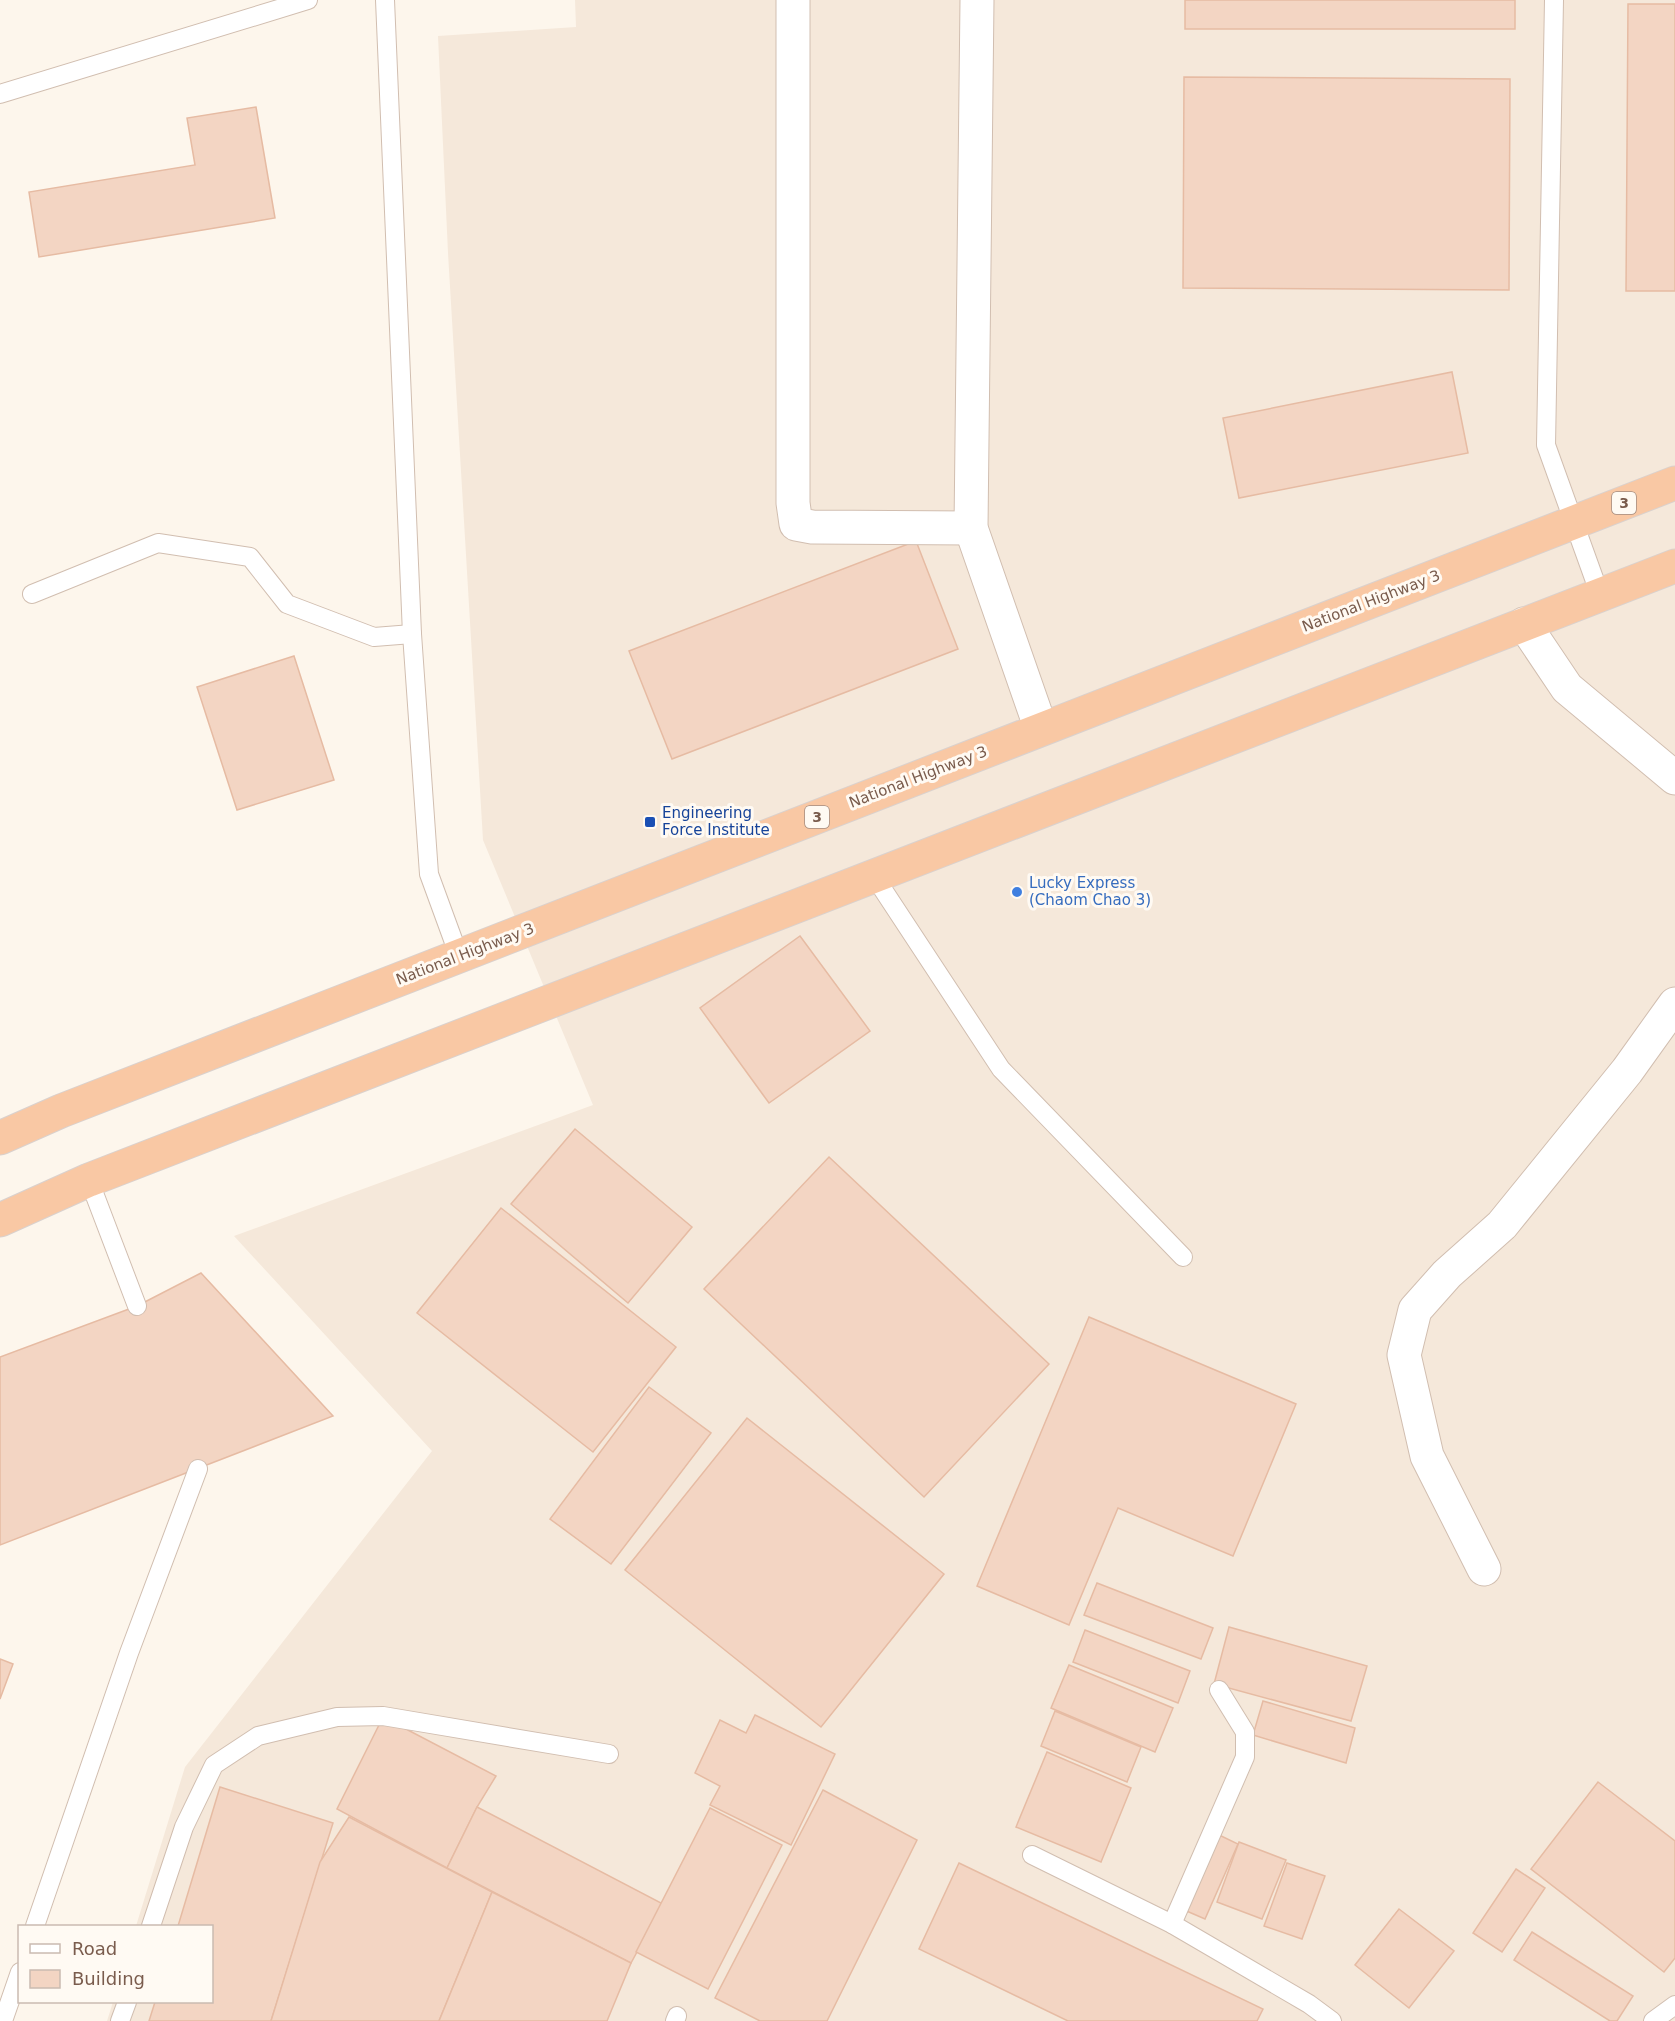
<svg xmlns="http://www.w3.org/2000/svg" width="1675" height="2021" font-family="'DejaVu Sans',sans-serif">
  <rect width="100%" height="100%" fill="#fdf6ec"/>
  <polygon fill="#f5e8da" points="575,0 1675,0 1675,2021 107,2021 113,2002 212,2002 212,1926 136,1926 185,1767 432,1451 234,1236 593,1105 483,840 448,253 438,36 576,27"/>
  <g fill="#f3d5c3" stroke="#e6bba3" stroke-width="1.5">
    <rect x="1185" y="0" width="330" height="29"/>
    <polygon points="1628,4 1675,4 1675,291 1626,291"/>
    <polygon points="1184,77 1510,79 1509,290 1183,288"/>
    <polygon points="256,107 275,218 39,257 29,192 195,165 187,118"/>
    <polygon points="1452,372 1468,453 1239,498 1223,418"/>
    <polygon points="916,541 958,649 672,759 629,651"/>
    <polygon points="294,656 334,780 237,810 197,687"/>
    <polygon points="800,936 870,1031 769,1103 700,1008"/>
    <polygon points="575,1129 692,1227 628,1303 511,1204"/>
    <polygon points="829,1157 1049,1364 924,1497 704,1289"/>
    <polygon points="501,1208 676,1347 593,1452 417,1313"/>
    <polygon points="201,1273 333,1416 0,1545 0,1357 137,1306"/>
    <polygon points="1089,1317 1296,1404 1233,1556 1118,1508 1069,1625 977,1586"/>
    <polygon points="649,1387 711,1433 611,1564 550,1519"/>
    <polygon points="747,1418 944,1574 821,1727 625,1570"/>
    <polygon points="1097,1583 1213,1628 1201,1659 1084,1615"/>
    <polygon points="1229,1627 1367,1666 1351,1721 1214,1684"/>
    <polygon points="1085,1630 1190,1671 1178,1703 1073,1662"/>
    <polygon points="0,1659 13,1664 0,1699"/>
    <polygon points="1069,1665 1173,1708 1155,1752 1051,1708"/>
    <polygon points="1263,1701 1355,1728 1346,1763 1253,1735"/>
    <polygon points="1055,1711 1141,1747 1127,1782 1041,1746"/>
    <polygon points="755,1715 835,1754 791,1845 710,1805 720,1786 695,1773 720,1720 746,1733"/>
    <polygon points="383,1717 496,1776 477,1807 447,1868 337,1809"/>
    <polygon points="1047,1752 1131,1788 1101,1862 1016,1827"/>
    <polygon points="1598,1782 1675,1841 1675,1958 1664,1972 1531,1869"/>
    <polygon points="220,1787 333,1823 271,2021 149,2021 155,2002 212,2002 212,1926 178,1926"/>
    <polygon points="823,1790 917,1840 827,2021 760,2021 715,1998"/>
    <polygon points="477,1807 663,1904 631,1963 447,1868"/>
    <polygon points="710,1808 782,1845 708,1989 636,1952"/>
    <polygon points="349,1817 492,1892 439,2021 271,2021 320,1862"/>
    <polygon points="1215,1833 1238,1844 1205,1919 1182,1909"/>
    <polygon points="1239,1842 1286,1860 1262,1919 1217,1902"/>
    <polygon points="959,1863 1263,2009 1257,2021 1068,2021 919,1949"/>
    <polygon points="1287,1863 1325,1876 1302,1939 1264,1926"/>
    <polygon points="1516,1869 1545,1888 1502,1952 1473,1933"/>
    <polygon points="492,1892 631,1963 607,2021 439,2021"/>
    <polygon points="1399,1909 1454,1951 1409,2008 1355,1965"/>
    <polygon points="1532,1932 1633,1996 1617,2021 1610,2021 1514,1960"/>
  </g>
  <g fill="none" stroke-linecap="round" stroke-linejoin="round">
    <defs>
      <g id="service">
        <polyline points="385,0 412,634 429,874 459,956"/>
        <polyline points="1554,0 1546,445 1600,595"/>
        <polyline points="0,94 308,0"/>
        <polyline points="32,594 158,543 250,557 287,604 374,637 412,634"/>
        <polyline points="874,876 1001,1069 1183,1257"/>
        <polyline points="89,1180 137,1306"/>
        <polyline points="1032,1855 1172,1924 1309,2004 1332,2021"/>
        <polyline points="1172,1924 1245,1757 1245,1732 1219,1690"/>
        <polyline points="35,1926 129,1653 198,1469"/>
        <polyline points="151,1926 184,1827 214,1765 258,1736 337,1717 383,1716 609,1754"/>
        <polyline points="3,2021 20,1972"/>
        <polyline points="120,2021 127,2002"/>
        <polyline points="675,2021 677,2016"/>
        <polyline points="1653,2021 1675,2005"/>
      </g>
      <g id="minor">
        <polyline points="793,0 793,503 796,524 812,527 971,528"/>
        <polyline points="977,0 971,528 1041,729"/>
        <polyline points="1524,624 1567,688 1675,778"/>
        <polyline points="1484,1569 1427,1456 1404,1355 1415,1310 1447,1274 1502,1225 1627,1071 1675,1004"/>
      </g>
      <g id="trunk">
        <polyline points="0,1138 61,1111 1675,483"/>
        <polyline points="0,1220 89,1180 1675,566"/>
      </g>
    </defs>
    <use href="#service" stroke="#d1beb0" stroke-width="20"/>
    <use href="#minor" stroke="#d1beb0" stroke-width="35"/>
    <use href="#trunk" stroke="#dad1cd" stroke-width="35"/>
    <use href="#service" stroke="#fff" stroke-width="18"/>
    <use href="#minor" stroke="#fff" stroke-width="33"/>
    <use href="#trunk" stroke="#f9c8a4" stroke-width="33"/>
  </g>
  <rect fill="#1a4fb4" stroke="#fffaf3" stroke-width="2" x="644" y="816" width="12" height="12" rx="3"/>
  <circle fill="#3f7fe0" stroke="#fffaf3" stroke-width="2" cx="1017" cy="892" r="6"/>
  <g text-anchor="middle" stroke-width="6" stroke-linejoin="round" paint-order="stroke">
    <g fill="#fffaf3" stroke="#a28b7f" stroke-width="1.5">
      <rect x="1612" y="492" width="24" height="22" rx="4.5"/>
      <rect x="805" y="806" width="24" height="22" rx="4.5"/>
    </g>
    <g font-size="14" font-weight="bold" fill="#7a5c4d">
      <text x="1624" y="508">3</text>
      <text x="817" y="822">3</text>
    </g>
    <g font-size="15" fill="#7a5c4d" stroke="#fffaf3">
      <text transform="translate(1371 601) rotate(-21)" y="5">National Highway 3</text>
      <text transform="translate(918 777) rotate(-21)" y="5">National Highway 3</text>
      <text transform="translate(465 954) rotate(-21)" y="5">National Highway 3</text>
    </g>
    <g font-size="15" fill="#164399" stroke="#fffaf3" text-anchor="start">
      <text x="662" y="818">Engineering<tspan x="662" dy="17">Force Institute</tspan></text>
    </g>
    <g font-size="15" fill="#366cbe" stroke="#fffaf3" text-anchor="start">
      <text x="1029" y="888">Lucky Express<tspan x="1029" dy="17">(Chaom Chao 3)</tspan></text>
    </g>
  </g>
  <rect x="18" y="1925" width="195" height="78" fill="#fffaf3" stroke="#cabbb1" stroke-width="1.5"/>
  <rect x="30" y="1944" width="30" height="9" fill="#ffffff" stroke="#cabbb1" stroke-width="1.5"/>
  <text x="72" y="1955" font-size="18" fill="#7a5c4d">Road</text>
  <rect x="30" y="1970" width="30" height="18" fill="#f3d5c3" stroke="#cabbb1" stroke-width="1.5"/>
  <text x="72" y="1985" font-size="18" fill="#7a5c4d">Building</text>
</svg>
